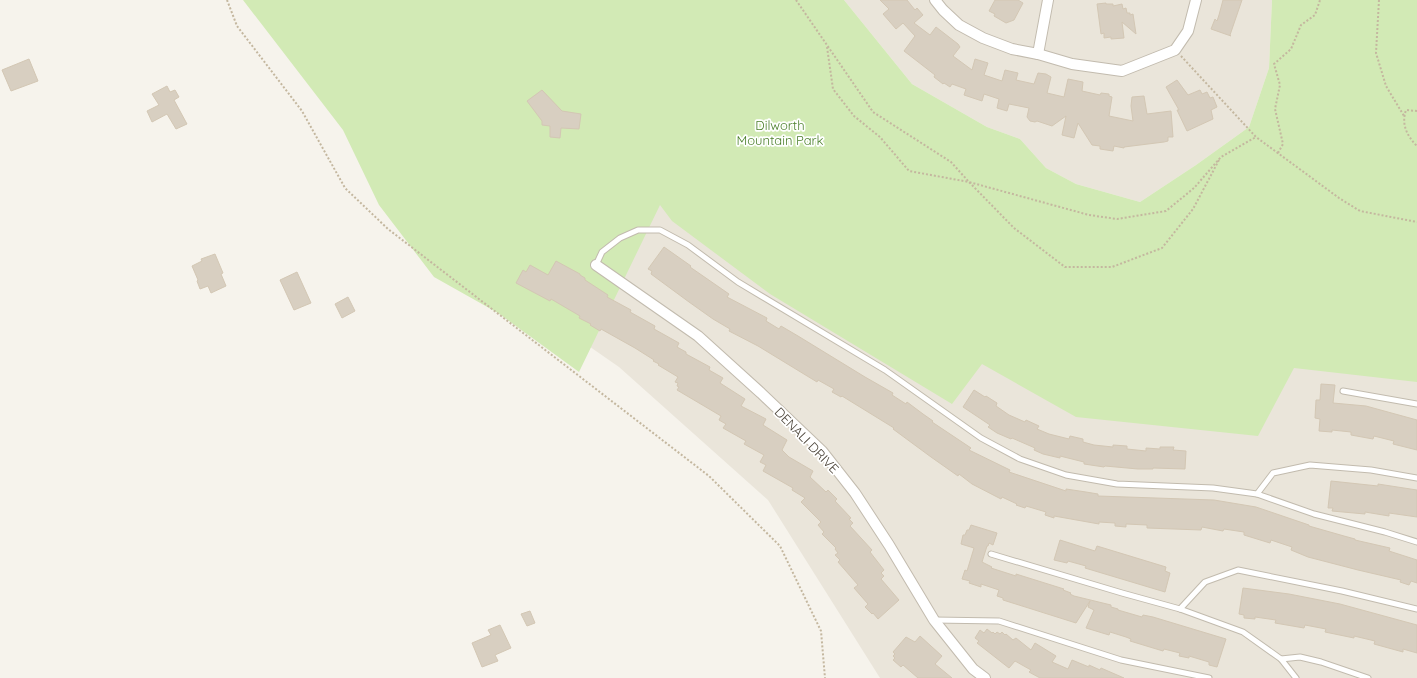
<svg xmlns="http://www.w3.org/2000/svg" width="1417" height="678" font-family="Quicksand,sans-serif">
  <rect width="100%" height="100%" fill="#f6f3ec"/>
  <g fill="#eae5da">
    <polygon points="518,0 980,359 1291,363 1417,377 1417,678 880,678 768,500 619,367 492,279"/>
    <polygon points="844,0 1272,0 1269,68 1249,127 1196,165 1140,202 1076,184 1046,168 1020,139 987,127 912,84"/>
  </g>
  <polygon fill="#d2eab5" points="243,0 844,0 912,84 987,127 1020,139 1046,168 1076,184 1140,202 1196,165 1249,127 1269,68 1272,0 1417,0 1417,382 1294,368 1258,436 1076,417 982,364 952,404 770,294 672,221 660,205 579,372 498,313 434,277 379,205 343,130"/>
  <g fill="#d8cfc1" stroke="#d3c7b4">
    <polygon points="880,0 907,0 915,10 917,8 923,15 914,23 930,35 936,27 958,44 960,47 953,56 972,70 975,59 988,63 984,75 1002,81 1005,70 1018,73 1016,80 1034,84 1038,73 1046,74 1051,77 1047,93 1064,97 1068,79 1083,82 1082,91 1100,95 1101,93 1109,94 1109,96 1112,97 1109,116 1133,121 1131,106 1132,97 1144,96 1147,114 1171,111 1173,137 1168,137 1168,141 1164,142 1124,147 1124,148 1114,146 1113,151 1100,149 1100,146 1092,145 1078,123 1074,138 1062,135 1066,116 1052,126 1037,121 1035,122 1030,121 1027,117 1029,108 1009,104 1007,111 997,108 999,99 984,94 982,101 964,95 966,89 952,84 950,87 944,83 943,84 934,77 935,75 904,51 915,36 903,23 896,29 883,14 889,9"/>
    <polygon points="995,0 1018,0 1023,3 1014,20 1006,23 994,16 995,14 989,11"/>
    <polygon points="1223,0 1242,0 1230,35 1231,36 1211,29 1215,19 1217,21 1219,15"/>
    <polygon points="1106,3 1106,4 1113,4 1113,6 1122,4 1123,9 1126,8 1127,13 1130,13 1130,15 1133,14 1136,34 1122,22 1124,38 1111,39 1111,37 1104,38 1104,33 1101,34 1097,4"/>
    <polygon points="29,59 38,81 11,91 2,70"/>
    <polygon points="1177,80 1188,95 1200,90 1202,94 1207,92 1210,98 1213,97 1217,107 1211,110 1213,119 1187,131 1177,110 1179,110 1166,87"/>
    <polygon points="167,86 170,92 175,90 179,97 174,100 187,124 176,129 167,114 152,122 147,111 159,105 152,94"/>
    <polygon points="542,90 562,111 581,114 579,129 561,128 560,138 550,137 550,126 542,125 542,121 527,101"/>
    <polygon points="664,247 691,266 690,267 729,294 727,297 767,318 766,321 779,329 781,326 798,336 865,377 893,393 892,395 906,404 907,402 923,414 933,421 932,422 971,448 969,450 1010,470 1009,472 1066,491 1066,489 1086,492 1098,494 1098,496 1214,500 1256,507 1309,525 1309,526 1344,536 1355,539 1355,540 1390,548 1389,551 1417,560 1417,583 1411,581 1409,585 1400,582 1401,580 1358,570 1308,557 1291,550 1292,547 1271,540 1270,543 1244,535 1244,532 1224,529 1223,531 1202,527 1201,530 1147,528 1147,525 1126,524 1126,527 1115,526 1115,523 1099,522 1099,524 1054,516 1054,518 1045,515 1046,512 1026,506 1025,508 1016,505 1017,504 1002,497 1001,499 972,484 959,474 958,476 931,457 893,429 894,428 842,396 841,397 832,392 834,389 818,380 817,382 758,346 729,331 730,329 713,319 689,302 651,274 652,271 648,269"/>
    <polygon points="215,254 223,273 221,274 226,286 211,293 208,286 200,289 197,281 198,280 192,266 202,261 201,259"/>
    <polygon points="556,261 580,274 580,275 585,278 585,280 608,295 607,297 631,310 630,312 655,326 654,329 679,343 677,347 686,352 686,354 710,367 709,370 723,378 720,383 745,399 741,406 766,419 763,425 787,440 782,450 789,457 813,471 810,477 826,492 828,490 837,499 835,501 851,518 849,519 853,523 850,526 872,550 870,552 884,570 881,573 884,576 881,579 899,600 888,610 878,619 873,613 872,614 865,607 868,604 854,588 858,585 838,562 840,560 835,555 838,553 835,549 836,548 822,534 824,532 818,525 821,522 801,502 805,498 792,490 793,488 763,471 766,465 760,462 764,455 744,444 746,441 723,428 726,424 719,420 721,416 677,390 679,387 677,386 678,383 675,382 678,377 658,365 659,364 653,361 654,360 635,348 601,329 600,331 590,325 591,324 579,318 580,316 551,299 550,301 516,283 523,270 526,272 530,265 548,275"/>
    <polygon points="297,272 311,303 294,310 280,280"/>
    <polygon points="348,297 355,311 342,318 335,304"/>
    <polygon points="1321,384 1335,385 1333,403 1366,406 1417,420 1417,450 1393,444 1394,441 1374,436 1373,439 1351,435 1351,432 1332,430 1332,432 1319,431 1320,419 1315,418 1316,400 1320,400"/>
    <polygon points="974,390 985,397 986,396 997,403 996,406 1009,415 1025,422 1026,420 1039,426 1037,429 1049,434 1069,439 1070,436 1083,439 1083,442 1094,445 1113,447 1113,445 1127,446 1127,449 1146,451 1146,448 1160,449 1160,447 1174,447 1173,450 1186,451 1185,469 1153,468 1153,469 1138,469 1105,466 1104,467 1084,464 1084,462 1060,456 1060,458 1043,454 1034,450 1035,448 1012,438 1011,439 997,433 988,427 990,425 963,407"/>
    <polygon points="1331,481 1378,486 1378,484 1417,490 1417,517 1389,513 1389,516 1365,512 1365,514 1332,511 1333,508 1328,508"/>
    <polygon points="971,525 997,533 993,545 989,543 988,546 987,546 982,562 992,567 991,568 1016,576 1016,574 1064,589 1063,590 1071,593 1070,594 1074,596 1111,605 1111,607 1118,609 1118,610 1142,617 1143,615 1153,617 1226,639 1217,667 1209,665 1209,662 1189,656 1189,658 1179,656 1180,653 1164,649 1163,651 1130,641 1131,639 1126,637 1110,632 1109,635 1086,628 1094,610 1088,607 1090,601 1076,623 1003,600 1003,598 997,596 999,590 981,584 981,587 969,583 970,581 962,579 965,570 967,571 974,548 961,544 963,535 965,535 967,530 969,530"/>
    <polygon points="1060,540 1095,551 1097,546 1166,567 1165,571 1170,573 1165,592 1085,568 1086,566 1068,561 1067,563 1054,560"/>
    <polygon points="1243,588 1289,594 1340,604 1417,625 1417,653 1403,649 1403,652 1374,644 1375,641 1354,636 1354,638 1325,632 1326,629 1305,625 1304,628 1275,623 1276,620 1255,617 1255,619 1244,618 1244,615 1239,614"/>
    <polygon points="530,611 535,623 527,626 521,614"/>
    <polygon points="500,625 511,648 495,655 498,661 482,667 472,643 491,635 488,630"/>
    <polygon points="987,629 992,633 993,632 995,634 997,632 1000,634 1002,632 1005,635 1006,634 1013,640 1016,638 1031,650 1035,643 1056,656 1052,662 1068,669 1072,660 1089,667 1089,665 1100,670 1101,668 1124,678 1040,678 1029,672 1031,670 1015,661 1009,668 977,643 979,641 975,638 980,630 984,633"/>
    <polygon points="920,636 942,656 935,664 952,678 918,678 903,665 901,667 893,660 895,658 893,656 895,654 893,652 906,637 915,642"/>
  </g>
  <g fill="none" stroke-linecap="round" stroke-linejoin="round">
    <defs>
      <g id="lane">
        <polyline points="596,265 602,252 620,238 638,230 660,230 688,245 738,282 885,370 981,438 1020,459 1066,475 1117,484 1213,488 1257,494 1273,473 1310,465 1371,470 1417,478"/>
        <polyline points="1343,391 1417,404"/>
        <polyline points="1257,494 1314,514 1385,532 1417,542"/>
        <polyline points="991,554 1122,593 1180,609 1243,632 1281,659 1296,678"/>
        <polyline points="1180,609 1205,582 1238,570 1342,591 1417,609"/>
        <polyline points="934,620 999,621 1121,660 1209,678"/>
        <polyline points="1281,659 1300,657 1321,662 1368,678"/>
      </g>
      <g id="street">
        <polyline points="935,0 943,10 959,25 983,38 1012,49 1038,54 1072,64 1122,71 1175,50 1188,31 1196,0"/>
        <polyline points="1038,54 1048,0"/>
        <polyline points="596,265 698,336 761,393 822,451 855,493 889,545 934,620 973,669 985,678"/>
      </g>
    </defs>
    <use href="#lane" stroke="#c2bbae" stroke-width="7"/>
    <use href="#street" stroke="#c2bbae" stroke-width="12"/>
    <g stroke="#c4b79f" stroke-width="2" stroke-dasharray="2 2" stroke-linecap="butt">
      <polyline points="227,0 237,26 302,111 345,188 388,229 709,476 780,546 821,631 825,678"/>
      <polyline points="796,0 873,112 951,162 969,182 1089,215 1117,219 1166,211 1194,188 1221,157 1256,137"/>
      <polyline points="1379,0 1376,53 1386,86 1404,116"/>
      <polyline points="827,47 833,89 854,116 880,137 909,171 969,182 1014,228 1065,267 1112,267 1162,248 1193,209 1219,160"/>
      <polyline points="1181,56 1256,137 1339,198 1360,211 1417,222"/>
      <path d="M 1417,111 L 1406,110 C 1401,124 1407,136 1417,146"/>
      <polyline points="1278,153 1283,144 1275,109 1280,85 1274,64 1291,49 1301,25 1315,15 1320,0"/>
    </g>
    <use href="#lane" stroke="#fff" stroke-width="5"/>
    <use href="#street" stroke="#fff" stroke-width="10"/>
  </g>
  <g text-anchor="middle" stroke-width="3.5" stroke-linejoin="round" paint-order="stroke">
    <g font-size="13" fill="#4a7f2a" stroke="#fff">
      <text x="780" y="130">Dilworth<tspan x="780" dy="15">Mountain Park</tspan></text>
    </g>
    <g font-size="13" fill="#4b4439" stroke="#fff">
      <text transform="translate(807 440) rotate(46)" y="5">DENALI DRIVE</text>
    </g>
  </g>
</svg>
